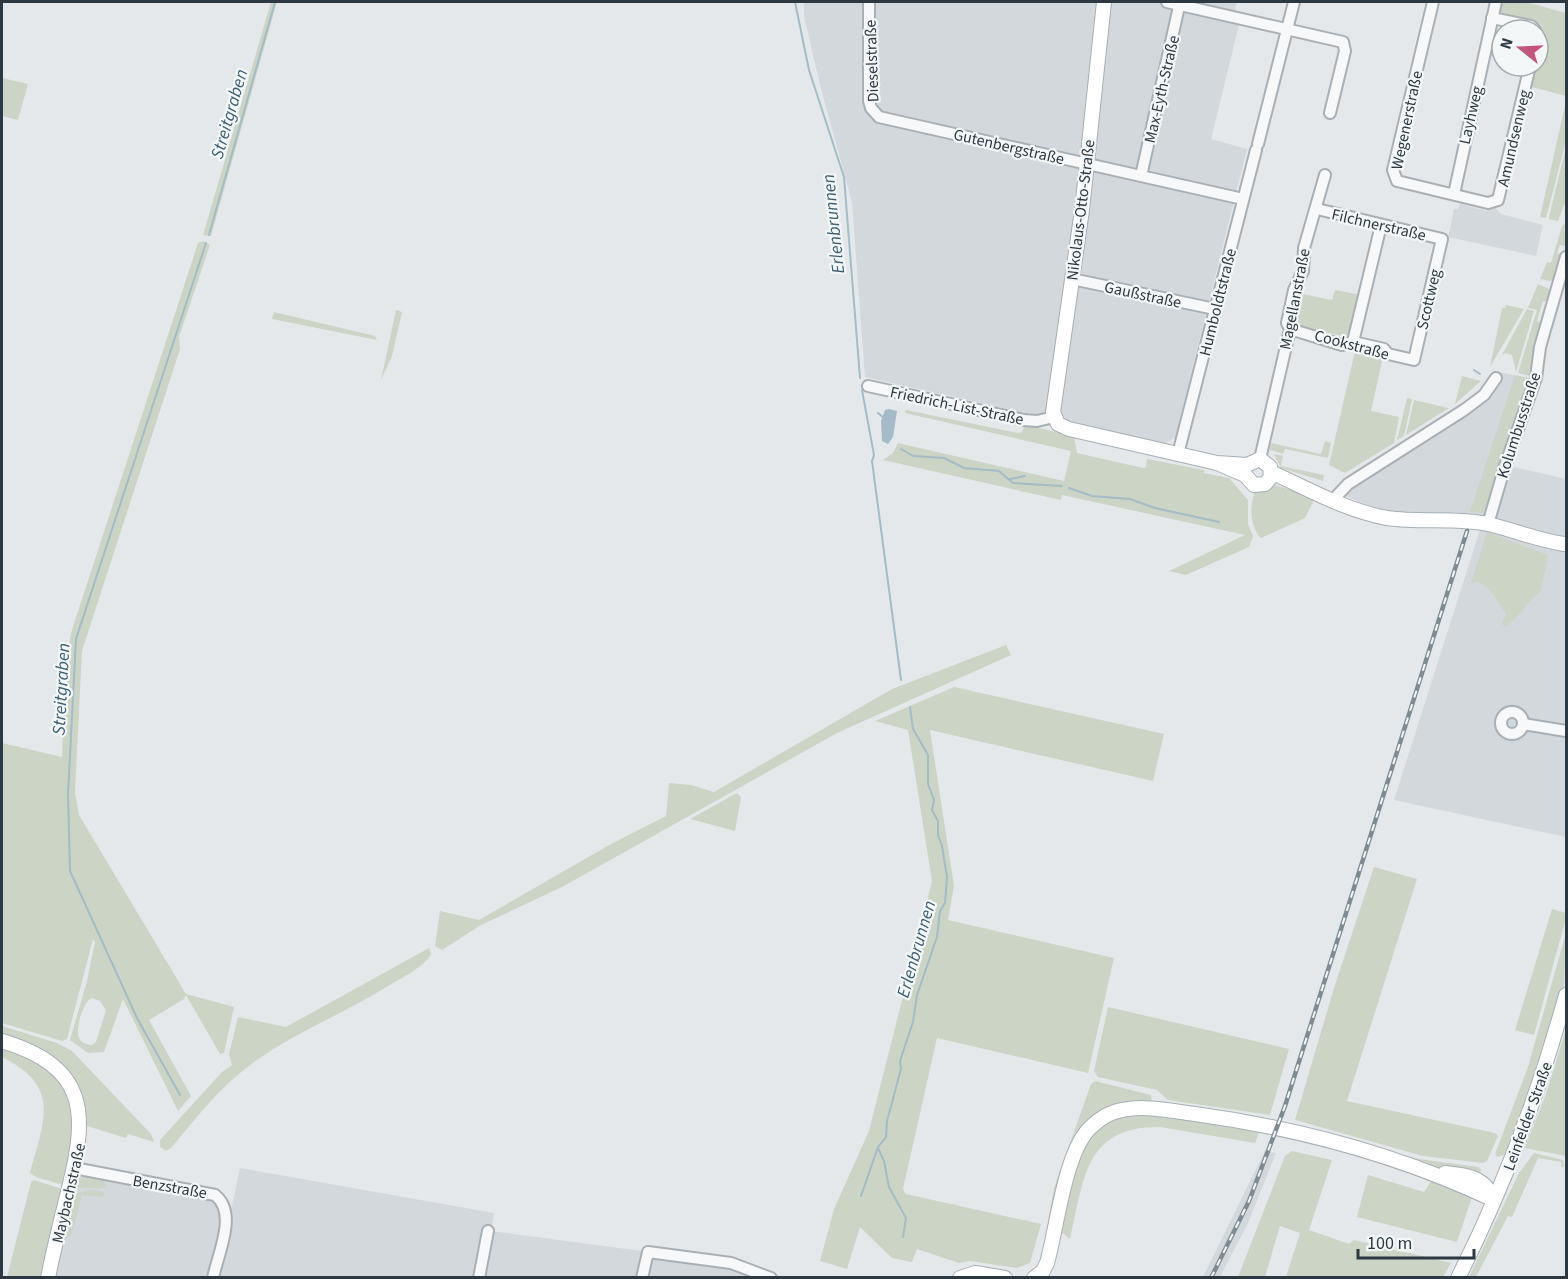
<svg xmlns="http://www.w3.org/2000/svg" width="1568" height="1279" font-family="'Source Sans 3',sans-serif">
  <rect width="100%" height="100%" fill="#e4e8eb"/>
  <g fill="#d3d8dd">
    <polygon points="804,2 1237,2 1235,8 1239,25 1211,139 1247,149 1175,438 1164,444 865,377 852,202 820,85 804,16"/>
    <polygon points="1460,204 1487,211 1488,206 1495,207 1501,214 1543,225 1536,256 1448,237 1454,209 1458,209"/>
    <polygon points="1495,371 1530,379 1501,464 1566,479 1566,837 1394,800 1484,517 1385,513 1332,490 1479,395"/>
    <polygon points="1265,1151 1276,1153 1248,1223 1220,1277 1203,1277"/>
    <polygon points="74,1168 209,1192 227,1216 231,1210 240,1168 494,1213 491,1231 725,1262 771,1278 48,1278"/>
  </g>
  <g fill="#ccd4c6" fill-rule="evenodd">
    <polygon points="271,2 277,2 211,236 203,235"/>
    <polygon points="1498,2 1526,2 1566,13 1566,96 1528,86 1533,66 1538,66 1538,42 1542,25 1501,15 1498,11"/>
    <polygon points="2,78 28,84 18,120 2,116"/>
    <polygon points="1566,101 1566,141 1546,218 1540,217"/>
    <polygon points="1566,147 1566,200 1558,221 1549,219 1549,217"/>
    <polygon points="1566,223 1564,231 1566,232 1565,246 1560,245 1557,253 1563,255 1556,279 1550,281 1540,279 1547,262 1551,263 1562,226"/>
    <path d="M 203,241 L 210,245 L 179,337 L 180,349 L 82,651 L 75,792 L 79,815 L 186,994 L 234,1007 L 224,1053 L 220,1054 L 186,995 L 184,999 L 149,1020 L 191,1096 L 178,1111 L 123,999 L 104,1052 L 88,1053 L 70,1040 L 87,981 L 95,942 L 93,939 L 67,1039 L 62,1041 L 2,1023 L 2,743 L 62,757 L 65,676 L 71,633 L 198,243 ZM 92,998 L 100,1001 L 106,1010 L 96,1042 L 92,1045 C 87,1044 82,1044 79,1038 C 75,1029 83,1001 92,998 Z"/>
    <polygon points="1538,284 1551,290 1549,302 1543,301 1537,321 1543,323 1532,357 1530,376 1518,373 1537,310 1528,308"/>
    <polygon points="1335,290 1361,295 1352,334 1347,337 1299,326 1295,321 1302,294 1332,300"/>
    <polygon points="1506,305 1524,309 1490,367 1502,308 1505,308"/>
    <polygon points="1527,309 1534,311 1516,372 1512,355 1506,353 1502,355"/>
    <polygon points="396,310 402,312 392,356 381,380"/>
    <polygon points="274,312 375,336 377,340 272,319"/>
    <polygon points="1355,351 1383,357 1371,411 1399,417 1394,443 1345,473 1329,465"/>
    <polygon points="1515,375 1530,378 1485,513 1470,512"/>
    <polygon points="1462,376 1481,381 1455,404"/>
    <polygon points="1407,398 1412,399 1404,436 1397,440"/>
    <polygon points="1414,400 1449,408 1406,435"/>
    <polygon points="906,410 1018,433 1022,432 1025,424 1074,437 1077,453 1143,468 1146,467 1147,459 1204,470 1204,473 1229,478 1248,500 1248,524 1253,536 1249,547 1186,575 1169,571 1245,535 1062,495 1061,500 883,460 893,453 898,443 1064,481 1071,451 905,413"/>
    <polygon points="1325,441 1331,443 1328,458 1285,449 1283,454 1270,450 1271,443 1321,454"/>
    <polygon points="1274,454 1283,456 1281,466 1324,475 1323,481 1281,468"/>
    <path d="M 1275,485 L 1315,498 L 1305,518 L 1261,538 C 1250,528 1249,506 1255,492 Z"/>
    <path d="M 1487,532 L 1548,555 L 1541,591 C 1525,603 1521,617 1504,627 L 1502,623 L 1506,614 L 1489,589 L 1479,582 L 1471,583 Z"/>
    <polygon points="1006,645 1011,655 837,733 562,887 481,925 442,950 435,946 440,911 479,920 611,844 666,816 669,783 691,785 714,792 892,689"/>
    <polygon points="954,687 1164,734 1153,781 930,730 954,886 948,920 1114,958 1088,1073 937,1038 903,1189 906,1194 1041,1224 1030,1263 1017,1268 970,1261 959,1263 917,1249 912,1262 892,1258 860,1227 847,1269 820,1261 834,1209 869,1131 932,881 908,730 875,721"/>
    <polygon points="737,793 741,797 735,831 690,819"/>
    <polygon points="1374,867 1417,879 1347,1101 1495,1133 1498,1136 1487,1161 1483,1163 1423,1156 1295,1120 1334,988"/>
    <polygon points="1552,909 1566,913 1566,918 1534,1035 1515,1030"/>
    <polygon points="1566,933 1564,986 1538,1073 1507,1154 1497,1157 1495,1154 1528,1067"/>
    <path d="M 429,948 L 431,954 C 424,968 397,980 383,989 C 336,1018 283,1037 240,1073 C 214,1094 193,1122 171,1148 L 166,1151 L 160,1147 L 160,1140 L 222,1072 L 232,1065 L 229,1054 L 238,1017 L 286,1027 Z"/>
    <polygon points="1108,1007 1289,1049 1270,1115 1168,1100 1157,1090 1098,1077 1094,1071"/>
    <path d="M 2,1026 L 57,1043 L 72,1051 L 151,1134 L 154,1142 L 128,1134 L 126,1138 L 87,1126 C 83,1071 52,1050 2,1035 Z"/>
    <polygon points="1566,1029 1566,1156 1525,1148 1546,1094"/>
    <path d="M 2,1045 C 14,1051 27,1056 39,1063 C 83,1091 73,1143 63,1185 L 36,1177 L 30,1173 C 44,1120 62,1087 2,1057 Z"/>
    <polygon points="1095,1081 1151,1095 1152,1103 1093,1119 1049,1229 1047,1229 1054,1188 1091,1084"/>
    <path d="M 1133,1113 L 1151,1114 L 1260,1130 L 1255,1143 L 1160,1127 C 1084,1126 1084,1180 1070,1239 L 1061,1232 C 1065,1199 1075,1139 1106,1122 C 1114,1117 1123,1115 1133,1113 Z"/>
    <polygon points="1292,1151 1332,1160 1309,1230 1349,1244 1354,1240 1451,1263 1443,1277 1286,1277 1300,1233 1280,1226 1265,1277 1238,1277 1285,1156"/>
    <polygon points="1390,1152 1419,1159 1479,1167 1481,1170 1480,1176 1432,1167"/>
    <polygon points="1534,1153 1563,1160 1564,1167 1561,1167 1561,1162 1538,1158 1512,1217 1508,1216 1476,1277 1469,1277 1519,1173"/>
    <polygon points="1368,1175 1424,1192 1433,1179 1473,1194 1457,1242 1357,1217"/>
    <polygon points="94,1176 103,1179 106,1188 75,1188 82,1178"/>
    <polygon points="34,1180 62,1189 41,1277 7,1277 31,1182"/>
    <polygon points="93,1190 105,1192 102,1197 82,1195 71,1236 63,1240 76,1193"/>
  </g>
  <polygon fill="#a3bcc7" points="889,409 897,411 893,437 888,444 882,441 881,421 885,410"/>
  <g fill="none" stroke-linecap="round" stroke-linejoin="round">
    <g stroke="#a3bcc7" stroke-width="2">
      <polyline points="795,2 809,70 844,177 860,378"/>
      <polyline points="209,235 275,2"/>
      <polyline points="1474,370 1480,374"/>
      <polyline points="862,390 874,455 872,461 901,680"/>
      <polyline points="878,413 884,418"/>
      <polyline points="901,449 913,456 944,458 964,468 999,471 1013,483 1062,486"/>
      <polyline points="1010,479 1025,476"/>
      <polyline points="1069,488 1092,496 1130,499 1155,508 1219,522"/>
      <polyline points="180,1095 137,1018 70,871 68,794 76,639 206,243"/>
      <polyline points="878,1148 884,1161 889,1187 906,1218 903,1237"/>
      <polyline points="861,1196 878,1147 886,1137 887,1121 901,1069 900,1061 913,1022 917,995 937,937 940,911 945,903 947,877 942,846 938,835 938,821 932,810 934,800 928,784 928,755 913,729 910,707"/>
    </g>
    <defs>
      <g id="minor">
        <polyline points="869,2 869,101 871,108 879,117 1243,199"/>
        <polyline points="1167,2 1343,42 1345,51 1330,113"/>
        <polyline points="1433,2 1393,170 1397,181 1488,203 1498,200 1530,66"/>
        <polyline points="1492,18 1531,26 1535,30"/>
        <polyline points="1258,144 1294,2"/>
        <polyline points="1141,176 1180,2"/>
        <polyline points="1454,194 1496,2"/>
        <polyline points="1072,279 1215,309"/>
        <polyline points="1290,329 1342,345 1353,342 1384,349 1388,354 1414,360 1442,239 1317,209"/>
        <polyline points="1353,342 1381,225"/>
        <polyline points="868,386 1024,420 1037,421 1054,417"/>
        <polyline points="1178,454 1256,150"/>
        <polyline points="1260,459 1290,329 1287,323 1294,290 1303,271 1304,248 1325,175"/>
        <polyline points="1333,500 1348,484 1464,410 1484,395 1496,378"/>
        <polyline points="1488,524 1505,466 1536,378 1540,347 1566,257"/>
        <circle cx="1512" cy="723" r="11"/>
        <polyline points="1523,724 1566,731"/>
        <path d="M 74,1168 L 215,1195 C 238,1213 218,1253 213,1278"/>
        <polyline points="479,1278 488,1231"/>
        <polyline points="642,1278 648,1252 731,1263 771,1278"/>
      </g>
      <g id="major">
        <polyline points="1104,2 1082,210 1053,412 1058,424 1069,429 1217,463 1247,465 1260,459 1270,467 1271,477 1265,484 1254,485 1245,475 1217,463"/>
        <path d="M 1271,472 C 1308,489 1347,511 1387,518 C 1421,523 1455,517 1488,524 C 1514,530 1537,540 1564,544"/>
        <path d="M 2,1041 C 87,1067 88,1111 69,1188 C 62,1217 54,1247 48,1278"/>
        <path d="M 1445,1173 C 1467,1175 1485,1177 1494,1200"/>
        <polyline points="960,1278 975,1273 1005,1278"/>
        <path d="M 1034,1278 L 1043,1271 L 1047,1263 C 1057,1228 1065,1150 1091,1127 C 1100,1118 1110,1112 1122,1110 C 1145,1105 1172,1111 1195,1114 C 1297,1128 1401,1156 1494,1200"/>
        <path d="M 1458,1278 C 1504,1187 1539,1093 1566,995"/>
      </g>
    </defs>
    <use href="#minor" stroke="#a9b0b5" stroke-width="14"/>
    <use href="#major" stroke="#a5afb6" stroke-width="16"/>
    <use href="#minor" stroke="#f7f8f9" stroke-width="10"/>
    <use href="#major" stroke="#fff" stroke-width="14"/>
    <defs>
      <polyline id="rail" points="1211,1278 1249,1201 1285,1106 1467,531"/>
    </defs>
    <use href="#rail" stroke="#7f8b93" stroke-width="4.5"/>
    <use href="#rail" stroke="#f4f7f8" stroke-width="2" stroke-dasharray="7" stroke-linecap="butt"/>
  </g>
  <g text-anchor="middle" stroke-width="4.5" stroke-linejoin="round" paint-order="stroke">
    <g font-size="16" fill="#2d3942" stroke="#f4f7f8">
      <text transform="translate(871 61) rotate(-92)" y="6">Dieselstraße</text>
      <text transform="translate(1161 89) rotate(-77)" y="6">Max-Eyth-Straße</text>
      <text transform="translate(1470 115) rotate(-77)" y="6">Layhweg</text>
      <text transform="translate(1406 120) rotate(-78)" y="6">Wegenerstraße</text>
      <text transform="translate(1513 138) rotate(-77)" y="6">Amundsenweg</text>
      <text transform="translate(1009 146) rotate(13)" y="6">Gutenbergstraße</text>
      <text transform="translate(1080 210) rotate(-83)" y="6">Nikolaus-Otto-Straße</text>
      <text transform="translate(1379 224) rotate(13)" y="6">Filchnerstraße</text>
      <text transform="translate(1143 294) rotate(12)" y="6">Gaußstraße</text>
      <text transform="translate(1294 299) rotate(-79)" y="6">Magellanstraße</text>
      <text transform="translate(1428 299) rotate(-77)" y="6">Scottweg</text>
      <text transform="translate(1217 302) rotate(-76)" y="6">Humboldtstraße</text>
      <text transform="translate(1352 344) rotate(15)" y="6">Cookstraße</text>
      <text transform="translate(957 405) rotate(12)" y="6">Friedrich-List-Straße</text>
      <text transform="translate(1518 425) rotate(-72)" y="6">Kolumbusstraße</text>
      <text transform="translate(1527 1116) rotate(-70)" y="6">Leinfelder Straße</text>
      <text transform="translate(170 1186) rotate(10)" y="6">Benzstraße</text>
      <text transform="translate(68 1193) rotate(-77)" y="6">Maybachstraße</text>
    </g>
    <g font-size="18" font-style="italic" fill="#3b5f72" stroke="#f4f7f8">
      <text transform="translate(229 114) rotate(-74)" y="6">Streitgraben</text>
      <text transform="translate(833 224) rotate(-96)" y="6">Erlenbrunnen</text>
      <text transform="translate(61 689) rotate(-87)" y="6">Streitgraben</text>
      <text transform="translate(916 949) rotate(-74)" y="6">Erlenbrunnen</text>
    </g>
  </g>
  <rect width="1568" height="1279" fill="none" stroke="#2d3942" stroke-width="6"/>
  <g transform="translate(1520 48) rotate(288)"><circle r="28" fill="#f4f7f8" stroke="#a4abaf" stroke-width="1.5"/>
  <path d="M0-4.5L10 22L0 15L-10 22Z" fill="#c3567c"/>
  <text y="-9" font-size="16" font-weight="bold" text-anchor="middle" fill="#2d3942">N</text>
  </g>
  <path d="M1358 1249v9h116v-9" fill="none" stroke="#2d3942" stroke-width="3"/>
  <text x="1367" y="1249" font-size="18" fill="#2d3942" stroke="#f4f7f8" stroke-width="4.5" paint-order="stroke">100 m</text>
</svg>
